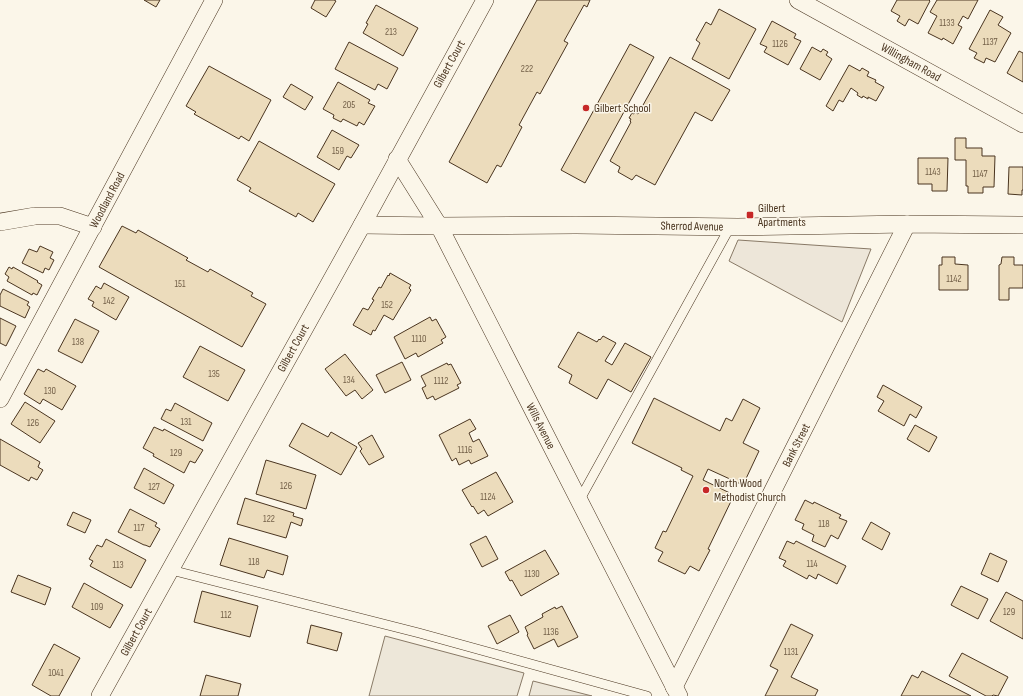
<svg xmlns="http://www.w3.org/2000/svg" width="1023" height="696" font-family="'Sofia Sans Condensed',sans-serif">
  <rect width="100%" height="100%" fill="#fbf6e9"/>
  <polygon fill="#ede6d9" stroke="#887966" points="738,240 871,249 842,322 729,261"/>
  <g fill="#ede7d9" stroke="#887966">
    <polygon points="385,636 524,673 517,696 369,696"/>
    <polygon points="533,681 592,696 529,696"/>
  </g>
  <g fill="#ecdcbc" stroke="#4a3520">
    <polygon points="144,0 160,0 156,7"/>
    <polygon points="315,0 334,0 336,1 326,17 311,8"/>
    <polygon points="537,0 590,0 587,7 584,5 564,41 568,43 540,94 537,92 519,125 522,127 501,167 497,165 487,183 449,162"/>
    <polygon points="897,0 929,0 930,1 918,24 909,19 905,26 897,21 900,16 891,11"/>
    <polygon points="937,0 978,0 968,19 963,16 958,25 962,27 953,44 943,38 942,40 928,33 937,16 930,12"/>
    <polygon points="376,5 418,28 403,56 363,33 368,24 366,23"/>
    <polygon points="719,9 756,29 729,79 692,59 700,43 696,40 706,22 711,25"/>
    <polygon points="990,10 1003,17 998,25 1011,33 995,62 986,58 984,63 974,58 977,53 969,49"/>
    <polygon points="772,21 796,34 794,38 801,41 788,65 764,52 767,47 760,44"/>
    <polygon points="349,42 398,68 387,89 378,84 375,90 335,69"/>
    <polygon points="630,44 654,57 585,183 561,170"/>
    <polygon points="812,47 821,52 823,49 828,52 826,55 832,59 820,80 800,69"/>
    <polygon points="1019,51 1023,53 1023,82 1007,73"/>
    <polygon points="670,57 730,90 712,121 695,112 655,185 636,175 632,180 618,172 620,167 610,161 631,122 630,121 631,119 629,118 632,113 634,114 635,112 638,114"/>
    <polygon points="849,65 860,71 862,68 869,72 867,76 876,80 875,82 884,87 876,101 868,97 868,99 863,96 862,98 857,95 858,93 851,88 843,102 839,100 833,111 826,106"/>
    <polygon points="209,66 271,100 249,141 241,136 239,139 194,114 196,112 186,106"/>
    <polygon points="338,82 370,100 368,103 375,106 364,125 359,122 357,126 343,119 341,122 333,118 334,115 323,109"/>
    <polygon points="291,84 313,97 305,110 283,97"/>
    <polygon points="332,130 359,145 351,158 347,156 339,170 317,157"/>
    <polygon points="955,138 966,138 966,148 982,148 982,156 995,156 994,187 983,187 983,193 968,193 968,186 966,186 966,160 955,160"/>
    <polygon points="259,141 335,184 313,222 298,213 296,217 249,191 251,188 237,180"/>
    <polygon points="918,158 948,158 947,191 932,191 932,184 918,184"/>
    <polygon points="1009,167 1023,167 1023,190 1022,190 1022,195 1008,194"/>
    <polygon points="122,226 136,233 138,230 188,258 186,260 208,272 210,269 253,293 251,296 266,304 242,347 99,267"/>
    <polygon points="40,246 53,252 50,258 54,260 49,270 45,268 43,273 22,263 29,249 37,252"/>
    <polygon points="942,257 955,257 955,264 968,265 968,290 939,290 939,265 942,265"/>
    <polygon points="1002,257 1014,257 1014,265 1023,265 1023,288 1009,288 1009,300 999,300 999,265 1001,264"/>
    <polygon points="9,267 12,269 13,267 38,281 37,282 42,285 37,295 33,293 32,295 7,281 9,277 5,274"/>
    <polygon points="390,273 411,285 409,288 411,290 393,320 384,315 375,331 373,330 371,335 353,325 363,308 368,310 374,300 372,299 379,287 381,288 388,275 389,276"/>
    <polygon points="104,283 129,297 116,320 92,306 94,302 88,299 96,286 101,289"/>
    <polygon points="3,289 29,302 27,305 30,307 25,318 0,306 0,295"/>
    <polygon points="430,317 432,321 436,319 446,337 441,340 443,343 418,357 416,353 405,359 394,337"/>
    <polygon points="0,318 16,326 6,346 0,343"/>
    <polygon points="75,319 99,331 82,363 58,351"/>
    <polygon points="578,332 597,342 599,339 600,340 603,336 616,343 605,361 612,365 625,343 651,357 631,392 608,379 597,399 569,383 572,375 558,367"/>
    <polygon points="200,346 245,370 228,401 183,377"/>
    <polygon points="345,354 373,390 362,399 355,390 346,396 325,369"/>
    <polygon points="402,362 411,380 385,393 376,375"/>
    <polygon points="447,363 448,365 451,364 461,383 457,385 459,388 435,400 433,396 427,399 422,388 426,386 421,376"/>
    <polygon points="38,369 44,372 46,369 76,386 62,410 43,399 40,404 24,394"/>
    <polygon points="883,385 922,407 916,418 910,414 904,426 878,411 884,401 877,397"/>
    <polygon points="654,398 720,431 726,418 732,421 743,399 760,408 743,443 759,451 743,485 708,469 703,480 734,495 708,549 710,550 699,571 690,566 685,574 658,561 663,552 655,548 663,531 666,532 693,476 681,470 682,468 632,443"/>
    <polygon points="25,402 55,421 40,443 11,424"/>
    <polygon points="175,403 212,423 203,441 161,419 166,409 171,411"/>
    <polygon points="470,419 476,429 469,433 473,442 479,439 488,456 471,464 469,460 459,465 456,458 452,461 439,435"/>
    <polygon points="302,423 328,437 331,432 357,447 341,475 289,446"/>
    <polygon points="915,425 937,437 929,452 907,439"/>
    <polygon points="154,427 163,431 164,429 203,450 195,463 190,461 184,473 153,456 154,454 143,448"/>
    <polygon points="372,435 384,457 369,465 360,451 362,449 358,443"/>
    <polygon points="0,439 40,462 38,467 43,470 37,480 31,477 29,481 0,465"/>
    <polygon points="266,460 316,475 306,509 256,494"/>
    <polygon points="144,468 174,485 164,504 134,488"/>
    <polygon points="496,472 513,502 488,516 484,510 478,514 473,506 472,507 462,490"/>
    <polygon points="245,498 294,513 293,516 303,519 301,526 291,522 286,538 237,524"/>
    <polygon points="805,500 813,504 814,502 841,515 839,518 847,521 838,539 831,535 825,547 812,541 814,535 802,529 804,524 795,520"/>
    <polygon points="130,509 157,523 155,526 160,529 150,547 145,545 144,545 118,532"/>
    <polygon points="73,512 91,520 85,533 67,525"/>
    <polygon points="871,522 890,533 882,550 862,539"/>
    <polygon points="486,536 498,559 482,567 470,544"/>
    <polygon points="229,538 288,556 283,575 267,570 264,578 220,565"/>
    <polygon points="106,539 146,560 131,588 90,566 93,561 89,559 97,545 102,547"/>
    <polygon points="787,541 794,544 796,541 846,566 837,584 818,574 816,579 809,575 807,579 783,566 786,561 779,558"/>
    <polygon points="545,550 559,574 521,596 512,580 510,581 505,572"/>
    <polygon points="990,553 1007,561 998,582 981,574"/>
    <polygon points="18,575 51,588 45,605 11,592"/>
    <polygon points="84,583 123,605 110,628 72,607"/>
    <polygon points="961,586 988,599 978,619 951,605"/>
    <polygon points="202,591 258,606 250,637 194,622"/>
    <polygon points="1006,592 1023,601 1023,639 990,621"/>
    <polygon points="562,606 578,637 558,647 554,639 534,649 527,635 528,634 525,627 543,617 542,614 555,607 556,609"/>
    <polygon points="510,615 519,632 497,644 488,626"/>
    <polygon points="791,624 813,635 791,677 818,690 815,696 765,696 778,670 770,666"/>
    <polygon points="311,625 342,633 337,651 307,643"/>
    <polygon points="54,644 80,658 59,696 51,696 32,685"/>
    <polygon points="962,653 1008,677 998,696 993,695 992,696 986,696 949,676"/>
    <polygon points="922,671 971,696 901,696 912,675 918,678"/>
    <polygon points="206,675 241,684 238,696 200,696"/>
  </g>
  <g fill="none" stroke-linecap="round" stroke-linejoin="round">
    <defs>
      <g id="service">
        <polyline points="579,501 730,227"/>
        <polyline points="171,570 419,633 647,696"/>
      </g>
      <g id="minor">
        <polyline points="798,0 1023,124"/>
        <polyline points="397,159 439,226 679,696"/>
        <polyline points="0,222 35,216 60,216 93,227"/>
        <polyline points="362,225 439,226 576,225 738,227 907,224 1023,225"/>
        <polyline points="0,399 214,0"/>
        <polyline points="674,687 907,224"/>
        <polyline points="100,696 362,225 485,0"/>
      </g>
    </defs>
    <use href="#service" stroke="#4a3520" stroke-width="10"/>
    <use href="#minor" stroke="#4a3520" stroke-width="18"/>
    <use href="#service" stroke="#fbf6e9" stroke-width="9"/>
    <use href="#minor" stroke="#fbf6e9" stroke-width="17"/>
  </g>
  <g fill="#c62828" stroke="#fbf6e9" stroke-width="1.5">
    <circle cx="586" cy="108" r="4"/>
    <rect x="746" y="211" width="8" height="8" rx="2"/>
    <circle cx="706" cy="490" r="4"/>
  </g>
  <g text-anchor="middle" stroke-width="3" stroke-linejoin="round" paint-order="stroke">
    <g font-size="10" fill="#725f47">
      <text x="947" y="26">1133</text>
      <text x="391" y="35">213</text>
      <text x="990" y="45">1137</text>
      <text x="780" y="47">1126</text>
      <text x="527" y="72">222</text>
      <text x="349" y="108">205</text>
      <text x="338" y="154">159</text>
      <text x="933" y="175">1143</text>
      <text x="980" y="177">1147</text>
      <text x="954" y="282">1142</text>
      <text x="180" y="287">151</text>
      <text x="109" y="304">142</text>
      <text x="387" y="308">152</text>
      <text x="419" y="342">1110</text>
      <text x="78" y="345">138</text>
      <text x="214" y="377">135</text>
      <text x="349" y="383">134</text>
      <text x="441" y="384">1112</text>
      <text x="50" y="394">130</text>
      <text x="186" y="425">131</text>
      <text x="33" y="426">126</text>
      <text x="465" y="453">1116</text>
      <text x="176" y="456">129</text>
      <text x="286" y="489">126</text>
      <text x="154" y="490">127</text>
      <text x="488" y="500">1124</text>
      <text x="269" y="522">122</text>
      <text x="824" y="527">118</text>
      <text x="139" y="531">117</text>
      <text x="254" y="565">118</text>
      <text x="812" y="567">114</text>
      <text x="118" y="568">113</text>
      <text x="532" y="577">1130</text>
      <text x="97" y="610">109</text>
      <text x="1009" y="615">129</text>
      <text x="226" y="618">112</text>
      <text x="551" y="635">1136</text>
      <text x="791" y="655">1131</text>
      <text x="56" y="676">1041</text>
    </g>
    <g font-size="12" fill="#4a3520" stroke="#fbf6e9">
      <text transform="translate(911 62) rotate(29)" y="4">Willingham Road</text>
      <text transform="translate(449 64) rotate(-61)" y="4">Gilbert Court</text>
      <text transform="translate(107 200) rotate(-62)" y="4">Woodland Road</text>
      <text transform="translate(692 226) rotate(1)" y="4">Sherrod Avenue</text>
      <text transform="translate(293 348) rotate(-61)" y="4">Gilbert Court</text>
      <text transform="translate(541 426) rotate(63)" y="4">Wills Avenue</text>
      <text transform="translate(796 445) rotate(-63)" y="4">Bank Street</text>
      <text transform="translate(136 632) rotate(-61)" y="4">Gilbert Court</text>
    </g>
    <g font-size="12" fill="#4a3520" stroke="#fbf6e9" text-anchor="start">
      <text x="594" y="112">Gilbert School</text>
      <text x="758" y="212">Gilbert<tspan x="758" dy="14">Apartments</tspan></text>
      <text x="714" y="487">North Wood<tspan x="714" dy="14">Methodist Church</tspan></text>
    </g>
  </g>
</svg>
